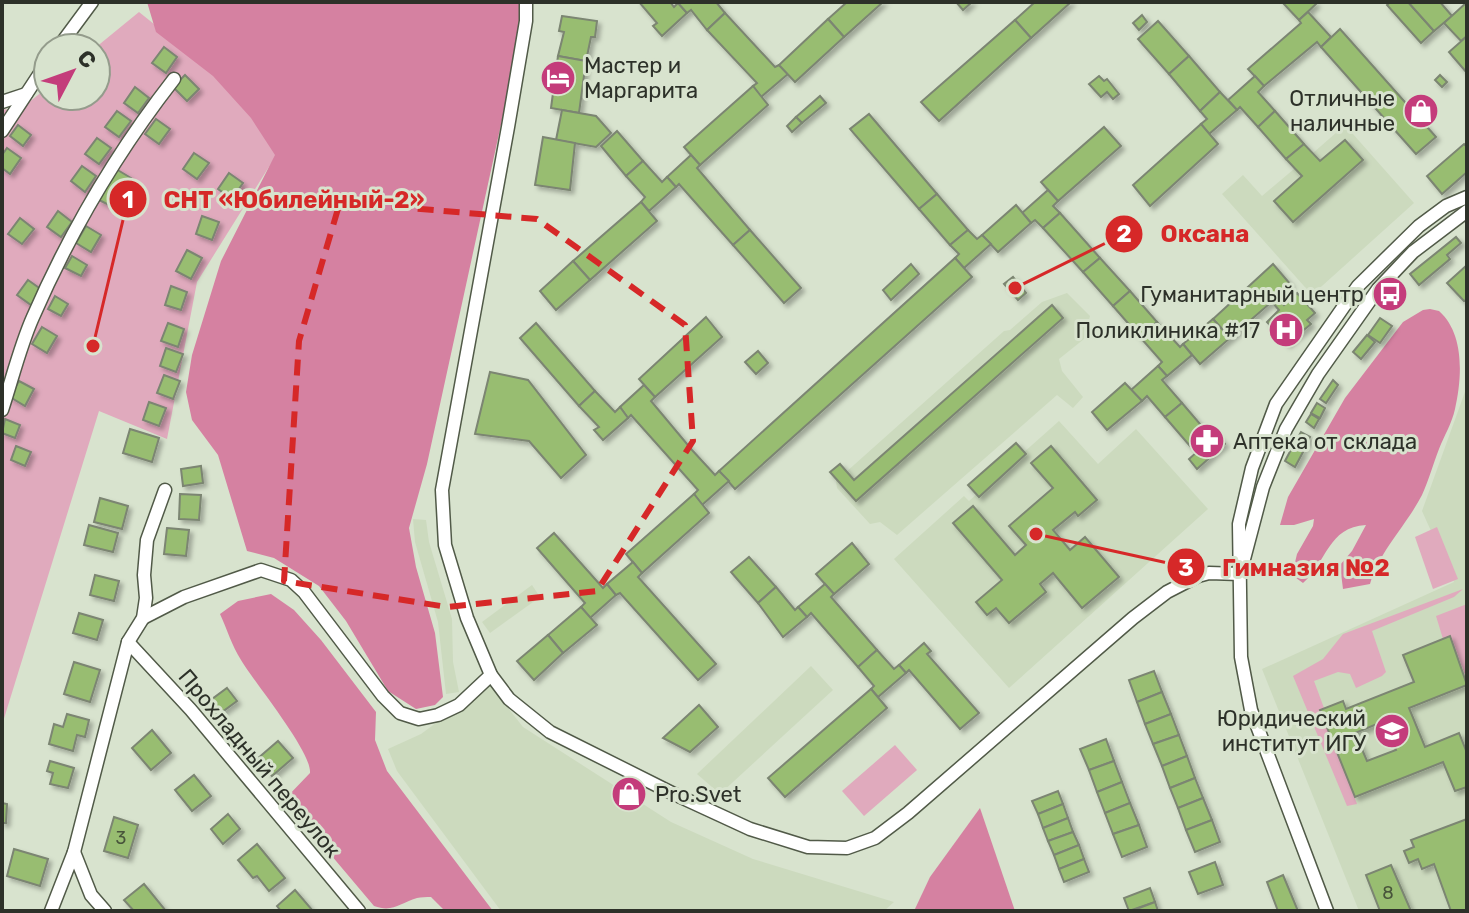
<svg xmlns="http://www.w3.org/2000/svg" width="1469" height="913" font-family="Rubik,sans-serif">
  <defs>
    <filter id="shadow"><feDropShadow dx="3.5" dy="3.5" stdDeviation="2" flood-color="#0004"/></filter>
  </defs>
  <rect width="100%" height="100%" fill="#d8e3ce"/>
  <g fill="#ccdabe">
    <polygon points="1345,125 1414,203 1312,295 1222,194 1243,175 1262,196 1294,169 1286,159 1304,144 1313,153"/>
    <polygon points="1067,293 1090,316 1084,339 1059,359 1062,371 1083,397 1073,408 1057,395 897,535 880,522 870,524 837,488 836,481 1004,331 1010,330 1042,302"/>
    <polygon points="1466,389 1467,911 1359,911 1262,669 1454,582 1422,511"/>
    <polygon points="1059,421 1098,464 1136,429 1208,509 1009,688 894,559 964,496 969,501"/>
    <polygon points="413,519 426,520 429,542 452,619 453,662 459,692 446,694 438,622 415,542"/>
    <polygon points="532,585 540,597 490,633 482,622"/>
    <polygon points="811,666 833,690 720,794 697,774"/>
    <polygon points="489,684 523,727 671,822 753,859 894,902 884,911 501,911 397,771 388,749 421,734"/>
  </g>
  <g fill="#e0aabd">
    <polygon points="139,12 290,133 197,282 167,439 99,411 2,725 2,109 18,111 48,87 48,96 96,96 95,48"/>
    <polygon points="1437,527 1458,579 1433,589 1415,537"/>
    <polygon points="1463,589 1454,597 1372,631 1386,672 1382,676 1356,688 1350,674 1338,672 1314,681 1324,708 1321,710 1357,804 1347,806 1293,676 1323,659 1343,634"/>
    <polygon points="1467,604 1467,680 1450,637 1443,639 1436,616"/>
    <polygon points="895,745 917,770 864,816 842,791"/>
  </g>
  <g fill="#d581a1">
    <polygon points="147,2 521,2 517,51 427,464 409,528 416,567 435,633 443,697 435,705 416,709 388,691 346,621 319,586 274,558 247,551 218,455 192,420 186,392 192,355 221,261 275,155 251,118 213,76 156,32"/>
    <path d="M 1430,309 L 1439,311 C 1465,334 1462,378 1455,409 C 1452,423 1444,436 1439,449 C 1433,464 1429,480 1422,495 C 1406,526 1380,550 1370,584 L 1343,589 L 1340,565 L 1352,551 L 1366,525 C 1328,527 1327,562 1303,583 L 1292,575 L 1297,554 L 1313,526 L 1314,519 L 1294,525 L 1280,525 L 1288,497 L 1345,398 L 1403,322 L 1423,310 Z"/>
    <path d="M 271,594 L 294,610 L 321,640 L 376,712 L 375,740 L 387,771 L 493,911 L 445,911 L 431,897 C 426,897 421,897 417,898 C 400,903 393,913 374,906 L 288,804 L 286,798 L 310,773 C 312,752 254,682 241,660 C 232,646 227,629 220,614 L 238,601 Z"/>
    <polygon points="980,808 1015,911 914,911 930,877"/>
  </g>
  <g fill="#98bd71" stroke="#7b8572" stroke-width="2" fill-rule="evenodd" filter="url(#shadow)">
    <polygon points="639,2 670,2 674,7 678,3 687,13 662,36 653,26 657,23"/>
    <polygon points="716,2 725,13 707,30 691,10 687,13 678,3"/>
    <polygon points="847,2 883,2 844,37 828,19"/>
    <polygon points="956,2 972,2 963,10"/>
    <polygon points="1035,2 1071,2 1031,38 1015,20"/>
    <polygon points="1282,2 1314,2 1316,4 1299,20"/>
    <polygon points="1390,2 1408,2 1434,31 1421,43 1387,5"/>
    <polygon points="1408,2 1440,2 1452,16 1434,31"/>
    <polygon points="1467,2 1467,36 1461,41 1444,23"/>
    <polygon points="1308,12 1331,37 1321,47 1317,42 1264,86 1248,69 1301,23 1299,20"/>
    <polygon points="725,13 775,67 779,65 788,74 761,97 753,86 757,83 707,30"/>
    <polygon points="1142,15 1147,22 1139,30 1133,23"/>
    <polygon points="562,16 597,21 595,37 591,37 586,61 558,56 564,32 559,31"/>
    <polygon points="828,19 844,37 795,82 779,65"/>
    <polygon points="1015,20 1031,38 939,121 921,102"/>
    <polygon points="1158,21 1189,56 1169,74 1138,39"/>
    <polygon points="1340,29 1436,137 1416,154 1321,47"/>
    <polygon points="1466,37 1467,39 1467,73 1449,52"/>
    <polygon points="164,47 177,57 166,73 152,63"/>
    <polygon points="558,56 586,61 579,113 551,108"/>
    <polygon points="1189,56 1220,92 1200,111 1169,74"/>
    <polygon points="185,75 199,89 187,101 173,87"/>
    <polygon points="1440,75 1447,82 1442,87 1435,80"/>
    <polygon points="1099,76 1104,81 1107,79 1119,94 1113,99 1107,92 1101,97 1089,84"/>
    <polygon points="1255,76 1264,86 1258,92 1275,111 1258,127 1240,107 1237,110 1228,100"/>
    <polygon points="753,86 768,105 700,165 684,147"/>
    <polygon points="135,87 149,98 138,113 124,103"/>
    <polygon points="1220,92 1237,110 1209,134 1201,124 1207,119 1200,111"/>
    <polygon points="820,96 826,103 802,123 796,117"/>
    <polygon points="562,110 596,116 611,133 596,147 556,140"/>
    <polygon points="117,111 131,121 119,137 105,127"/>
    <polygon points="1275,111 1304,144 1286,159 1258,127"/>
    <polygon points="869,114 937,194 919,209 850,129"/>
    <polygon points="796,117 802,123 792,132 787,126"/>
    <polygon points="156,119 170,129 159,144 145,134"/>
    <polygon points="1201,124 1218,144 1150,206 1133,185"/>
    <polygon points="18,125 31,135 23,146 10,136"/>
    <polygon points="1104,127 1121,146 1058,201 1041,182"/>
    <polygon points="617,131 643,161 626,176 601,146"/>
    <polygon points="543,137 575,143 570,190 535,185"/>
    <polygon points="97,138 111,148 99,164 85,154"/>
    <polygon points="1345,140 1363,160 1293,222 1274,201 1302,176 1286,159 1304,144 1320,161"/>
    <polygon points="1464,144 1467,147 1467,172 1442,194 1427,176"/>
    <polygon points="7,148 21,158 10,174 2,168 2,155"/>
    <polygon points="194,153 209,163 197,179 183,169"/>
    <polygon points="691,155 700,165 697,168 750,230 733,245 679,184 676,187 667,177"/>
    <polygon points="643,161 662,182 667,177 676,187 649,211 641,202 645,197 626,176"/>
    <polygon points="82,166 96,176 85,192 71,181"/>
    <polygon points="116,169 131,178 115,208 99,200"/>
    <polygon points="229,173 243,183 232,199 218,189"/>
    <polygon points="1048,190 1058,201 1053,206 1060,213 1043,228 1035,220 1031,223 1022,213"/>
    <polygon points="937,194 968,230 950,245 919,209"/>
    <polygon points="641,202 657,221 590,280 573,261"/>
    <polygon points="1016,205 1031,223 998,252 982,235"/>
    <polygon points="58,211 72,222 61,237 47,227"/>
    <polygon points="1060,213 1100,258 1083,272 1043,228"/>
    <polygon points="202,216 219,222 212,240 196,234"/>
    <polygon points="20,218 34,229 22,244 8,234"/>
    <polygon points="86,226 101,235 91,252 76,243"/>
    <polygon points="750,230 801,288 784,303 733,245"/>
    <polygon points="968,230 977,239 982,235 991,244 964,268 955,258 959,254 950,245"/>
    <polygon points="1456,237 1461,243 1447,255 1450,259 1419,285 1410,274"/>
    <polygon points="187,250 202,258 191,279 176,271"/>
    <polygon points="72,256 87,265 81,276 65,268"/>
    <polygon points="955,258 972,277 735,489 719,471"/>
    <polygon points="1100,258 1130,291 1113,306 1083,272"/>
    <polygon points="573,261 590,280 556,310 540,291"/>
    <polygon points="911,264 919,274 891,300 883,290"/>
    <polygon points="1273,264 1291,285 1230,338 1213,319"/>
    <polygon points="1467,265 1467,300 1464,301 1447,283"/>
    <polygon points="1013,277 1026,293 1018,300 1004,284"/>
    <polygon points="28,280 42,290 31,305 17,295"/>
    <polygon points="171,286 187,292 181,310 165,305"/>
    <polygon points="1130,291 1157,322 1140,337 1113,306"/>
    <polygon points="1297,293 1315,313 1307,320 1311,324 1287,344 1267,322 1279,310 1272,302 1278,297 1284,305"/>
    <polygon points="55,296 68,304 61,316 48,309"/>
    <polygon points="1052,305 1063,318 856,501 830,472 840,464 854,480"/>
    <polygon points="706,317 722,337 655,397 639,379"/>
    <polygon points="1380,318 1392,326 1380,343 1368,335"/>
    <polygon points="1213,319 1230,338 1200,364 1183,344"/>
    <polygon points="1157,322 1180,347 1183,344 1192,355 1167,376 1158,366 1162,362 1140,337"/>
    <polygon points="168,323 184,329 178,347 161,341"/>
    <polygon points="536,323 595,391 579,406 520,338"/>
    <polygon points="42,327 57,336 47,353 32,344"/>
    <polygon points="1367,335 1375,342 1361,359 1353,352"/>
    <polygon points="166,348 183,354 176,372 160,366"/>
    <polygon points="758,351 768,363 756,374 745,362"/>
    <polygon points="1158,366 1167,376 1162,380 1182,403 1165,417 1147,396 1142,401 1131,390"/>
    <polygon points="490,372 528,380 586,455 561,478 529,441 475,434"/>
    <polygon points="164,375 180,381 173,399 157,393"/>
    <polygon points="1333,380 1338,385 1326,403 1320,399"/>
    <polygon points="19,381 34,389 25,406 10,397"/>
    <polygon points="1125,383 1142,401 1107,430 1092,412"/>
    <polygon points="644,385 655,397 651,401 692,450 715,475 719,471 729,481 702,505 694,494 698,490 631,415 628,418 620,407"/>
    <polygon points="595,391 615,412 620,407 628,418 603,440 594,430 599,427 579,406"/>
    <polygon points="149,402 166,408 159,426 143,420"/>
    <polygon points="1182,403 1212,438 1196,453 1165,417"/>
    <polygon points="1317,403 1325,408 1320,418 1311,413"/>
    <polygon points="1311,414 1319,419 1314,428 1306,422"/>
    <polygon points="5,419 20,425 15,438 2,433"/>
    <polygon points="130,429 159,438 152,462 123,453"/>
    <polygon points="1301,432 1310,437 1304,449 1294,444"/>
    <polygon points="1217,434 1225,444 1197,469 1189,459"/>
    <polygon points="1016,443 1026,454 979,497 968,485"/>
    <polygon points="16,446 31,452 25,466 11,460"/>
    <polygon points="1051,446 1097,500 1078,516 1075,512 1053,530 1070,550 1085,537 1119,577 1082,608 1053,573 1040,584 1046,592 1009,623 996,608 987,615 976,602 1002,580 953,523 973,506 1015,555 1026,545 1009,526 1053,488 1031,463"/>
    <polygon points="1293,446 1303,452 1295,467 1285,461"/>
    <polygon points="201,466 203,483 183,486 181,469"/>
    <polygon points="180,494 201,495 199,520 179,519"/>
    <polygon points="694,494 709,513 642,573 626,554"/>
    <polygon points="100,498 128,506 122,529 94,522"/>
    <polygon points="89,525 118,533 113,552 84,545"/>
    <polygon points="167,528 189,530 186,556 164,554"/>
    <polygon points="554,533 603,588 607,584 616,595 590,618 581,607 585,603 537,548"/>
    <polygon points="852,543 869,564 834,594 816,574"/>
    <polygon points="749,557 776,587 758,603 731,572"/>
    <polygon points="633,562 642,573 638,577 716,664 698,680 620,593 616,595 607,584"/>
    <polygon points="95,575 119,581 114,601 90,595"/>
    <polygon points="825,584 834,594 831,597 877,650 858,667 811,613 807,617 798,607"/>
    <polygon points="776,587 795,610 798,607 807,617 783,637 758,603"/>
    <polygon points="581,607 597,625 563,653 548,635"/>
    <polygon points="79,613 103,620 97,640 73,633"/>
    <polygon points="548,635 563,653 534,680 517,661"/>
    <path d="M 1450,636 L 1467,685 L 1409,708 L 1425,747 L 1459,733 L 1467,753 L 1467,787 L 1455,791 L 1443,762 L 1355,797 L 1320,710 L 1343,701 L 1346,709 L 1414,682 L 1403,655 ZM 1384,721 L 1396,750 L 1367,761 L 1355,733 Z"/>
    <polygon points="924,643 931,651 927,654 979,713 960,729 909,670 906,673 899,665"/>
    <polygon points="877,650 894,669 899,665 906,673 878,697 871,689 874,686 858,667"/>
    <polygon points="74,662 100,670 90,702 64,694"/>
    <polygon points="1154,671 1162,692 1137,702 1129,680"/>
    <polygon points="227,688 237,701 218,715 208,702"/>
    <polygon points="871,689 887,708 785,797 768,778"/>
    <polygon points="1162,692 1171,714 1145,724 1137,702"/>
    <polygon points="699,705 718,727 690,752 663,738"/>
    <polygon points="67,714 89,720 85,737 77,735 73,751 49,744 54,724 63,727"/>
    <polygon points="1171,714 1179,735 1153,744 1145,724"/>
    <polygon points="152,730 171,753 151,770 132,748"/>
    <polygon points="1179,735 1187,756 1162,766 1153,744"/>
    <polygon points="1106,739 1114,761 1089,770 1080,749"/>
    <polygon points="278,741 293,758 272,776 257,759"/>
    <polygon points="1187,756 1195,778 1170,788 1162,766"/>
    <polygon points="50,761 74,768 68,788 50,784 53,773 47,771"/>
    <polygon points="1114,761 1122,782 1097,792 1089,770"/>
    <polygon points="194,775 211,796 192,811 175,790"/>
    <polygon points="1195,778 1203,798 1178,808 1170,788"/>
    <polygon points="1122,782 1130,803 1105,813 1097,792"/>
    <polygon points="624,786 636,793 631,801 619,794"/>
    <polygon points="1058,791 1063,804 1038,814 1032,801"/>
    <polygon points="1203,798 1212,820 1186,830 1178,808"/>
    <polygon points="2,803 7,804 6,823 2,823"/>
    <polygon points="1130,803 1139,825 1113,834 1105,813"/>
    <polygon points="1063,804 1068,818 1043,828 1038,814"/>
    <polygon points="228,814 240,829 223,844 211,829"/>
    <polygon points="114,817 138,825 128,858 104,851"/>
    <polygon points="1068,818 1073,832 1048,841 1043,828"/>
    <polygon points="1467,819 1467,911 1451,911 1434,864 1422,869 1418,859 1409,863 1404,851 1414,847 1411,840"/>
    <polygon points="1212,820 1220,842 1195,852 1186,830"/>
    <polygon points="1139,825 1147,847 1122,857 1113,834"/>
    <polygon points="1073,832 1079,845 1054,855 1048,841"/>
    <polygon points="257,844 285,878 269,891 257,876 253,878 238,860"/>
    <polygon points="1079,845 1084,859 1059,869 1054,855"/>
    <polygon points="14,849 48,859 40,886 7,876"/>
    <polygon points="1084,859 1089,872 1064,882 1059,869"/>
    <polygon points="1215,862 1223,885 1198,894 1189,872"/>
    <polygon points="1391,865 1411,911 1380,911 1366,875"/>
    <polygon points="1283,875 1298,911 1278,911 1267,882"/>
    <polygon points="144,884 166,911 134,911 124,900"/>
    <polygon points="1150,888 1155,902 1129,911 1124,898"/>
    <polygon points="295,890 313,911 281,911 277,906"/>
    <polygon points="1155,902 1158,911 1131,911"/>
  </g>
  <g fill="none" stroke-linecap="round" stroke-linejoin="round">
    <defs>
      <g id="minor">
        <polyline points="526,2 526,21 508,127 442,490 445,545 467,618 491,675 509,699 550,732 672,793 750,829 808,847 847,848 875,838 908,813 1133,618 1167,592 1198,576 1209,573 1240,574"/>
        <polyline points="58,48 92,2"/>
        <polyline points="2,102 26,94"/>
        <polyline points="2,131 48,61"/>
        <path d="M 2,410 C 12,380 20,346 33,317 C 70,232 117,152 174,79"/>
        <polyline points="1244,559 1263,487 1286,429 1318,374 1378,289 1413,252 1467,211"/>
        <polyline points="143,618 184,597 261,570 291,580 304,592 383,696 400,713 419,719 438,715 459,705 491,675"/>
        <polyline points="128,642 191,710 359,911"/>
        <polyline points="74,852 91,895 105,911"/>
        <polyline points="51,911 74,852 128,642 143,618 146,598 144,575 147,540 165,490"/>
        <polyline points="1327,911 1251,710 1241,657 1239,524 1252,468 1276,404 1358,286 1419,226 1446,206 1467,197"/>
      </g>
    </defs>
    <use href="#minor" stroke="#515a48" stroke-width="15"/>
    <use href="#minor" stroke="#fff" stroke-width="12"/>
  </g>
  <path fill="none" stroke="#d62828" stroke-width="6" stroke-dasharray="16 10" stroke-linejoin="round" d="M 340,202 L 537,219 L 685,325 L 693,441 L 597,591 L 447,607 L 284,581 L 299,341 Z"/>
  <defs>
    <symbol id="hotel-disc" viewBox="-11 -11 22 22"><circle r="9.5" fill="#c43c7b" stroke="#d8e3ce"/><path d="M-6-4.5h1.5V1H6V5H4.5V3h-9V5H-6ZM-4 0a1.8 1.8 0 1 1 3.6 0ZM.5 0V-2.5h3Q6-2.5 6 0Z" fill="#fff"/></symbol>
    <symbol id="shop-disc" viewBox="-11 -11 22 22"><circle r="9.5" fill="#c43c7b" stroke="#d8e3ce"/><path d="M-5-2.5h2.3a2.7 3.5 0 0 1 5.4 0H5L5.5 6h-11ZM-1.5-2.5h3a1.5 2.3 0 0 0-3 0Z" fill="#fff"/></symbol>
    <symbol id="bus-disc" viewBox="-11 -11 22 22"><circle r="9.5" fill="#c43c7b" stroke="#d8e3ce"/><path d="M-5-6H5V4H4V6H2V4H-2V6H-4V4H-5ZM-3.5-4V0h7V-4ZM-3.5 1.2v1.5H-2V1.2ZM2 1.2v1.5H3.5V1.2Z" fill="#fff"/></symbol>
    <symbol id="hospital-disc" viewBox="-11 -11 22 22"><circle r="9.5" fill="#c43c7b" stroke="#d8e3ce"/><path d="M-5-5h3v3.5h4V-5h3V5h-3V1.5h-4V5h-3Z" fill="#fff"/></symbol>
    <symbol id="pharmacy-disc" viewBox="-11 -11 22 22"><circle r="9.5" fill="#c43c7b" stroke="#d8e3ce"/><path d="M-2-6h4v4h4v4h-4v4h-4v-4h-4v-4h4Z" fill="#fff"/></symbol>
    <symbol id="university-disc" viewBox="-11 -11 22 22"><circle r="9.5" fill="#c43c7b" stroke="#d8e3ce"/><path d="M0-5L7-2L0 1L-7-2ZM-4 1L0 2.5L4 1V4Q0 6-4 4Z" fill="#fff"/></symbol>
  </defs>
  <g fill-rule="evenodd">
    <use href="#hotel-disc" x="538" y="58" width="40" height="40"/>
    <use href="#shop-disc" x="1401" y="91" width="40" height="40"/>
    <use href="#bus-disc" x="1370" y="274" width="40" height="40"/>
    <use href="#hospital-disc" x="1266" y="310" width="40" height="40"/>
    <use href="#pharmacy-disc" x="1187" y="421" width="40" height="40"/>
    <use href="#university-disc" x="1372" y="711" width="40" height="40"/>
    <use href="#shop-disc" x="609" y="774" width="40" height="40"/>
  </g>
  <g text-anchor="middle" stroke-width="6" stroke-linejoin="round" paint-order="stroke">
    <g font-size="18" fill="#48543b">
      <text x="121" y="844">3</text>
      <text x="1388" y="899">8</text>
    </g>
    <g font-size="22" fill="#2d3129" stroke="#d8e3ce" text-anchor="end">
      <text x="584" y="73" text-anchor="start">Мастер и<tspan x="584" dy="25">Маргарита</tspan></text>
      <text x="1395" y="106">Отличные<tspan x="1395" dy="25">наличные</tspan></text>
      <text x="1364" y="302">Гуманитарный центр</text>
      <text x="1260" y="338">Поликлиника #17</text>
      <text x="1233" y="449" text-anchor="start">Аптека от склада</text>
      <text x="1366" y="726">Юридический<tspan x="1366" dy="25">институт ИГУ</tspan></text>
      <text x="655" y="802" text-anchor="start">Pro.Svet</text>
    </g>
    <g font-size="22" fill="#2d3129" stroke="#d8e3ce">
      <text transform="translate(260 763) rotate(50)" y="8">Прохладный переулок</text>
    </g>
  </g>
  <path fill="none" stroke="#d62828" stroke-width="3" d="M93 346L128 199M1015 288L1124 234M1036 534L1186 567"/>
  <g fill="#d62828" stroke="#d8e3ce" stroke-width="3">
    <circle cx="93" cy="346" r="8"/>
    <circle cx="1015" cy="288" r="8"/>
    <circle cx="1036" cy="534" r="8"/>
    <circle cx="128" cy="199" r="20"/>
    <circle cx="1124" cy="234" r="20"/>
    <circle cx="1186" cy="567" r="20"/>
  </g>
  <g font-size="24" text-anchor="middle" font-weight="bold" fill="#fff">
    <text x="128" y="208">1</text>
    <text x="1124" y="242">2</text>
    <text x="1186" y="576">3</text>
  </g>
  <g font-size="24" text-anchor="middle" font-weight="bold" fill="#d62828" stroke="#d8e3ce" stroke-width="6" stroke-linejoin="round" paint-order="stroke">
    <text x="294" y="208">СНТ «Юбилейный-2»</text>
    <text x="1205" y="242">Оксана</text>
    <text x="1306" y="576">Гимназия №2</text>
  </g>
  <rect width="1469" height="913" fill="none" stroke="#2d3129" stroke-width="8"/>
  <g transform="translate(72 72) rotate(49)"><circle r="38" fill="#d8e3ce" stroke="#949c8c" stroke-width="2"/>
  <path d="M0-6L14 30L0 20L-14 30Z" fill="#c43c7b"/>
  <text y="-12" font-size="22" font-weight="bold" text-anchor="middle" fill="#2d3129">С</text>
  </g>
</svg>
